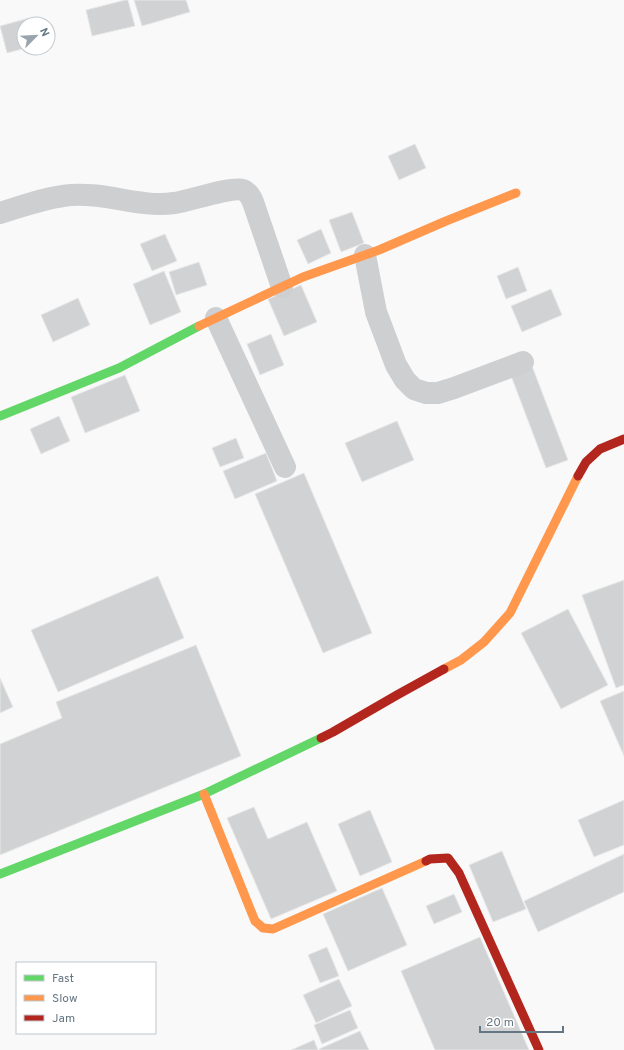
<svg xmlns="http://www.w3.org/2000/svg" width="624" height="1050" font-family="Overpass,sans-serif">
  <rect width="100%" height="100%" fill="#f9f9f9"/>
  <g fill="#d0d2d3" stroke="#e8e8e8">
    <polygon points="125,0 128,0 135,26 92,36 86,10"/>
    <polygon points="134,0 186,0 190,12 142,26"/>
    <polygon points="29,18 31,24 24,24 24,48 26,48 7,53 0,26"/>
    <polygon points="415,144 426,168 399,180 388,156"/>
    <polygon points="352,212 364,243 341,252 329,220"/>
    <polygon points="321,229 331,253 308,264 297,240"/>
    <polygon points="165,234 177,261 152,271 140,244"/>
    <polygon points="199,262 207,285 176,295 169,272"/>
    <polygon points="518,267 527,291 506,299 497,276"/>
    <polygon points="164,271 181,312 150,325 133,284"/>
    <polygon points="301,285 317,322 284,336 268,299"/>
    <polygon points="551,289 562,315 522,332 511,306"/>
    <polygon points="78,298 90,325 53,342 41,315"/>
    <polygon points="271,334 284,365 260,375 247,344"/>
    <polygon points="532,366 568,460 546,468 510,373"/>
    <polygon points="125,375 140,411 85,433 71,397"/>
    <polygon points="59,416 70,441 41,454 30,429"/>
    <polygon points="397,421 414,460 362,482 345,443"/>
    <polygon points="236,438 244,458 220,467 212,448"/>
    <polygon points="266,453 277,481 235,499 223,471"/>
    <polygon points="304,473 372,633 323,653 255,494"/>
    <polygon points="158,576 184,638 58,692 31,630"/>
    <polygon points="624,580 624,685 616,688 582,595"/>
    <polygon points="568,609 608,685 561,709 521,633"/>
    <polygon points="196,645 241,756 0,855 0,744 62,718 56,702"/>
    <polygon points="0,678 13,707 0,713"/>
    <polygon points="624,691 624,756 600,701"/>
    <polygon points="624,800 624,845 594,857 578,820"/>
    <polygon points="254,807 268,839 307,822 337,891 271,919 227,818"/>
    <polygon points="370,810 392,862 360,876 338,824"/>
    <polygon points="502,851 526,909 493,922 469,865"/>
    <polygon points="624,854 624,892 538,932 524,901"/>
    <polygon points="382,888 407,945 348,971 323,914"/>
    <polygon points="454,894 462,912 434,924 426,906"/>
    <polygon points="480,937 529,1050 435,1050 401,971"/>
    <polygon points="327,947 339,976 320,983 308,955"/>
    <polygon points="339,979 352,1006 316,1023 303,995"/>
    <polygon points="350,1010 358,1028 322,1044 314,1025"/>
    <polygon points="360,1031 369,1050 320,1050 319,1049"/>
    <polygon points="314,1040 318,1050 291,1050"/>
  </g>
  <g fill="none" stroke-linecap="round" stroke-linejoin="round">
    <g stroke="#cecfd0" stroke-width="22">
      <path d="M 0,213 C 23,206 47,197 71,195 C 106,192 140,208 174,203 C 189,201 232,186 243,190 C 248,192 251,197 253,202 L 282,287"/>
      <polyline points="365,255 376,312 396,365 405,380 414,389 426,393 438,393 454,388 523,362"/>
      <polyline points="216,318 285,467"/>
    </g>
    <g stroke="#63d668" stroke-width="9">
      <polyline points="0,416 119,368 199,326"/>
      <polyline points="0,874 204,794 321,738"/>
    </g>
    <g stroke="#ff974d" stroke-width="9">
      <polyline points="199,326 303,277 379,250 446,221 516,193"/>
      <polyline points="444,669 461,660 484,642 510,613 578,476"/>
      <polyline points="204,794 255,921 263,928 273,929 426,861"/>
    </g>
    <g stroke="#b3261e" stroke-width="9">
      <polyline points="578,476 586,462 600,449 624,439"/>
      <polyline points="321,738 333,732 397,695 444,669"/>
      <polyline points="426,861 430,859 448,858 459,873 539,1050"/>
    </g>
  </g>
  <rect x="16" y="962" width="140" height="72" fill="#ffffff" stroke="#c1c8cd"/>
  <rect x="24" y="975" width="20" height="6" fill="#63d668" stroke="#c1c8cd"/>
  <text x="52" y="982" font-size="12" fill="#657683">Fast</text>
  <rect x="24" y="995" width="20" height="6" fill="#ff974d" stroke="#c1c8cd"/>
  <text x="52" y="1002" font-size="12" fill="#657683">Slow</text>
  <rect x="24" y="1015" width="20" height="6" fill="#b3261e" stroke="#c1c8cd"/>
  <text x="52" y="1022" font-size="12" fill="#657683">Jam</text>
  <g transform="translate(36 36) rotate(66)"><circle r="19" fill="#ffffff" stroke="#c1c8cd"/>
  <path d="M0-3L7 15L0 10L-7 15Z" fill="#99a4ac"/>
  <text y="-6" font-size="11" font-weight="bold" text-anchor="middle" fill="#657683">N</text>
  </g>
  <path d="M480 1026v6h83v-6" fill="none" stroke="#657683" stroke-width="2"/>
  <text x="486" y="1026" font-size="12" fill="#657683" stroke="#ffffff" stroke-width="3" paint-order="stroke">20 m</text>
</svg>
